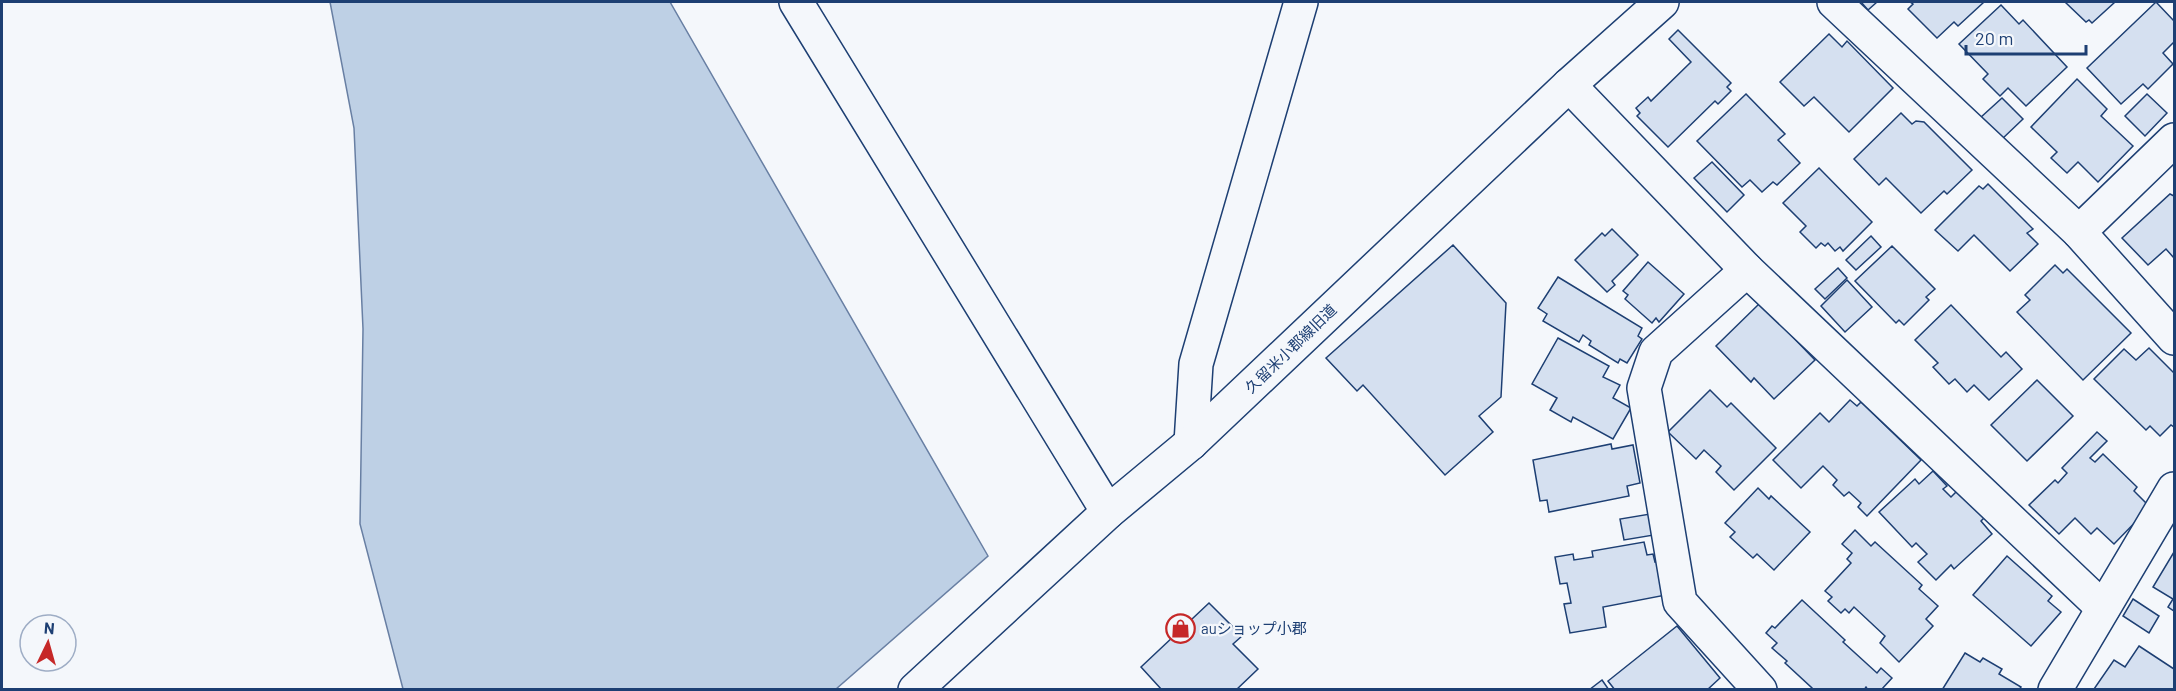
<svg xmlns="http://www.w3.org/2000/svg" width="2176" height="691" font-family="Barlow,'Noto Sans JP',sans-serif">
  <rect width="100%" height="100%" fill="#f4f7fb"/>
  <polygon fill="#bed0e5" stroke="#687fa3" stroke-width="1.5" points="330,2 670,2 988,556 836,689 403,689 360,524 363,329 354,128"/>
  <g fill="#d5e0f0" stroke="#1d3f73" stroke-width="1.5">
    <polygon points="1861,2 1877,2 1868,10"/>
    <polygon points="1910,2 1984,2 1958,26 1954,22 1937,38 1908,9 1913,4"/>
    <polygon points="2065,2 2115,2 2092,23 2089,20 2086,22"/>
    <polygon points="2156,2 2174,21 2174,42 2163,53 2173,64 2148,89 2143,84 2121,104 2087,68"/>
    <polygon points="2001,5 2019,24 2023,20 2067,67 2026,106 2008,88 2000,96 1983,79 1988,74 1959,44"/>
    <polygon points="1678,30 1731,83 1727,87 1731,91 1718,104 1715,101 1668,147 1637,116 1640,113 1636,108 1648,97 1651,101 1691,62 1669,39"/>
    <polygon points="1829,34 1842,47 1847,41 1893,88 1849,132 1814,97 1804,106 1780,82"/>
    <polygon points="2077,79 2107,109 2101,116 2133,146 2098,182 2078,162 2067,173 2051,158 2057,152 2031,127"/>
    <polygon points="1746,94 1785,134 1778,140 1800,163 1777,185 1773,182 1762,192 1750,180 1742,187 1697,141"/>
    <polygon points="2147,94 2167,113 2145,136 2125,116"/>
    <polygon points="2002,98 2023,119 2001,140 1980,118"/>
    <polygon points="1901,113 1912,124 1916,121 1924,122 1972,170 1947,194 1944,191 1921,213 1886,178 1879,185 1854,159"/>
    <polygon points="1712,162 1744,195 1727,212 1694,178"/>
    <polygon points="1819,168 1872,222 1843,251 1840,247 1835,251 1828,243 1825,246 1821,243 1816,248 1800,232 1806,226 1783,203"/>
    <polygon points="1988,184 2033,229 2027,233 2038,244 2010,271 1974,235 1958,251 1935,230 1979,186 1983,189"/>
    <polygon points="2170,194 2174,196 2174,258 2166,249 2148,265 2122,238"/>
    <polygon points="1612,229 1638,255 1612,281 1615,285 1607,292 1575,260 1602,233 1605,236"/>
    <polygon points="1871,236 1881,247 1856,270 1846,260"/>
    <polygon points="1453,245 1506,303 1501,397 1479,416 1493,432 1445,475 1363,385 1357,391 1326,358"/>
    <polygon points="1892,246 1935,289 1926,297 1929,300 1904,325 1899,320 1896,323 1855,281"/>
    <polygon points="1648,262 1684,294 1659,322 1656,318 1652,323 1625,299 1628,295 1623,291"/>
    <polygon points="2055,265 2063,273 2067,269 2131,333 2083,380 2017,312 2030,300 2025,295"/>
    <polygon points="1838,268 1847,278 1825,299 1815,289"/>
    <polygon points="1558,277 1642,328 1638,336 1642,339 1627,363 1620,359 1618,363 1589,345 1591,341 1583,335 1579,342 1543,321 1547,314 1538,308"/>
    <polygon points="1847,280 1872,307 1845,332 1821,306"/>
    <polygon points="1760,303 1815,360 1774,399 1754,378 1751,382 1716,346"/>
    <polygon points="1951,305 2001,357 2006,352 2022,369 1989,400 1974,385 1967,392 1955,379 1949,384 1933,367 1938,363 1915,340"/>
    <polygon points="1558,338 1609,366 1603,377 1620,385 1613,398 1631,408 1613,439 1573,417 1571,422 1550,410 1557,398 1532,384"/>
    <polygon points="2149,348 2174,373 2174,427 2171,425 2160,436 2150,426 2146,430 2094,379 2124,349 2136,360"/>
    <polygon points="2037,380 2073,416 2027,461 1991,425"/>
    <polygon points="1710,390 1727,407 1731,403 1776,448 1734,490 1716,472 1721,466 1704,450 1696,459 1668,432"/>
    <polygon points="1850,400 1857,406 1861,402 1921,460 1867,516 1858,507 1861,503 1849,492 1844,496 1833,485 1837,480 1823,466 1801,488 1773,460 1820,413 1829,422"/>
    <polygon points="2097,432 2107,441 2090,458 2095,462 2103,454 2137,487 2134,491 2150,507 2114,544 2097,528 2091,534 2075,518 2059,534 2029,505 2055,480 2058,483 2067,473 2062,468"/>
    <polygon points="1611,444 1612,449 1633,445 1640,483 1627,486 1629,496 1549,512 1547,500 1540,501 1533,460"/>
    <polygon points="1933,471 1947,486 1943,489 1951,497 1958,490 1984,518 1981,521 1992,534 1954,569 1951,565 1936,580 1918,562 1927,554 1916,543 1912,547 1879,512 1915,479 1919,484"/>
    <polygon points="1758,488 1769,499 1771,496 1810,532 1774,570 1757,554 1753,558 1730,537 1735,532 1725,523"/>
    <polygon points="1650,514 1654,535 1624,540 1620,519"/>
    <polygon points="1855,530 1871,546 1875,542 1922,585 1919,589 1938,606 1926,619 1933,626 1899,662 1880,643 1885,636 1854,607 1849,613 1845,609 1841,613 1828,601 1832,597 1825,591 1851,563 1847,559 1852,553 1842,544"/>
    <polygon points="1644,542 1647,555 1653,554 1655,562 1659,561 1666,595 1603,607 1606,627 1570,633 1564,604 1571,603 1567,583 1560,584 1555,557 1573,554 1574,560 1593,557 1592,551"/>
    <polygon points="2174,552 2174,611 2168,607 2173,599 2153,587"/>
    <polygon points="2007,556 2052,596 2048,601 2061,612 2031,646 1973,595"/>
    <polygon points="2133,599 2159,616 2149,633 2123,616"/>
    <polygon points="1802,600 1845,640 1843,642 1877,673 1881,668 1892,678 1881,690 1868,690 1866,687 1864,690 1811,690 1812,688 1785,663 1787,661 1772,648 1777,643 1766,633 1772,626 1775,628"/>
    <polygon points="1209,603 1242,636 1233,644 1258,669 1236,690 1162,690 1141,667"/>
    <polygon points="1677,626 1720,678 1707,690 1615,690 1608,681"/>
    <polygon points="2139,646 2174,669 2174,690 2094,689 2114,660 2125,667"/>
    <polygon points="1965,653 1980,662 1983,658 2002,669 1999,674 2021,687 2019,690 1942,690"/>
    <polygon points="1602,680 1609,690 1589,690"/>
  </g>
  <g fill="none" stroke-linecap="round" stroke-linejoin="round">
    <defs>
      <g id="street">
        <polyline points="796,2 1108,512"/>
        <polyline points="1834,2 2079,232"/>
        <polyline points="1569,85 1747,270 2103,608"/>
        <polyline points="2174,140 2079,232 2174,338"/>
        <polyline points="1747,270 1656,352 1644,388 1680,602 1760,690"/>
        <polyline points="1191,443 1196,364 1301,2"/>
        <polyline points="2055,690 2174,489"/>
      </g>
      <polyline id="secondary" points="915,690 1108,512 1191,443 1569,85 1662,2"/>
    </defs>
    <use href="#street" stroke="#1d3f73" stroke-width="36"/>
    <use href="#secondary" stroke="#1d3f73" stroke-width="36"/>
    <use href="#street" stroke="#f4f7fb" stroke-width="33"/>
    <use href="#secondary" stroke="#f4f7fb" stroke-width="33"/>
  </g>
  <defs>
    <symbol id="shop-ring" viewBox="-11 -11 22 22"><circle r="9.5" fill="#f4f7fb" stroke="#c62828" stroke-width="1.5"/><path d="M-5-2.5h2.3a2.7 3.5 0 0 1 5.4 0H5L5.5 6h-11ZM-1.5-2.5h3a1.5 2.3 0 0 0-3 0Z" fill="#c62828"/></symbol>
  </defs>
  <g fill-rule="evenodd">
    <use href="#shop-ring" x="1164" y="612" width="33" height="33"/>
  </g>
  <g text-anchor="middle" stroke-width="4.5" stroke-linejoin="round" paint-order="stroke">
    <g font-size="15" fill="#1d3f73" stroke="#f4f7fb">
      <text transform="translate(1291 349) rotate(-44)" y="5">久留米小郡線旧道</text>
    </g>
    <g font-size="15" fill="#1d3f73" stroke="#f4f7fb" text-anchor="start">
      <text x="1201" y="634">auショップ小郡</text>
    </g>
  </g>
  <rect width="2176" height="691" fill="none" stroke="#1d3f73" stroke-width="6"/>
  <g transform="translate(48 643) rotate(5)"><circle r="28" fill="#f4f7fb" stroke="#9eadc5" stroke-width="1.5"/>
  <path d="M0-4.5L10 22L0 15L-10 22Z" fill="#c62828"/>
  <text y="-9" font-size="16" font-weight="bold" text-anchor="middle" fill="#1d3f73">N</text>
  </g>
  <path d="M1966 45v9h120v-9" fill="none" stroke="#1d3f73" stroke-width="3"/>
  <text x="1975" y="45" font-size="18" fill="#1d3f73" stroke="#f4f7fb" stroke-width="4.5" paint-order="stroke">20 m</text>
</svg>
